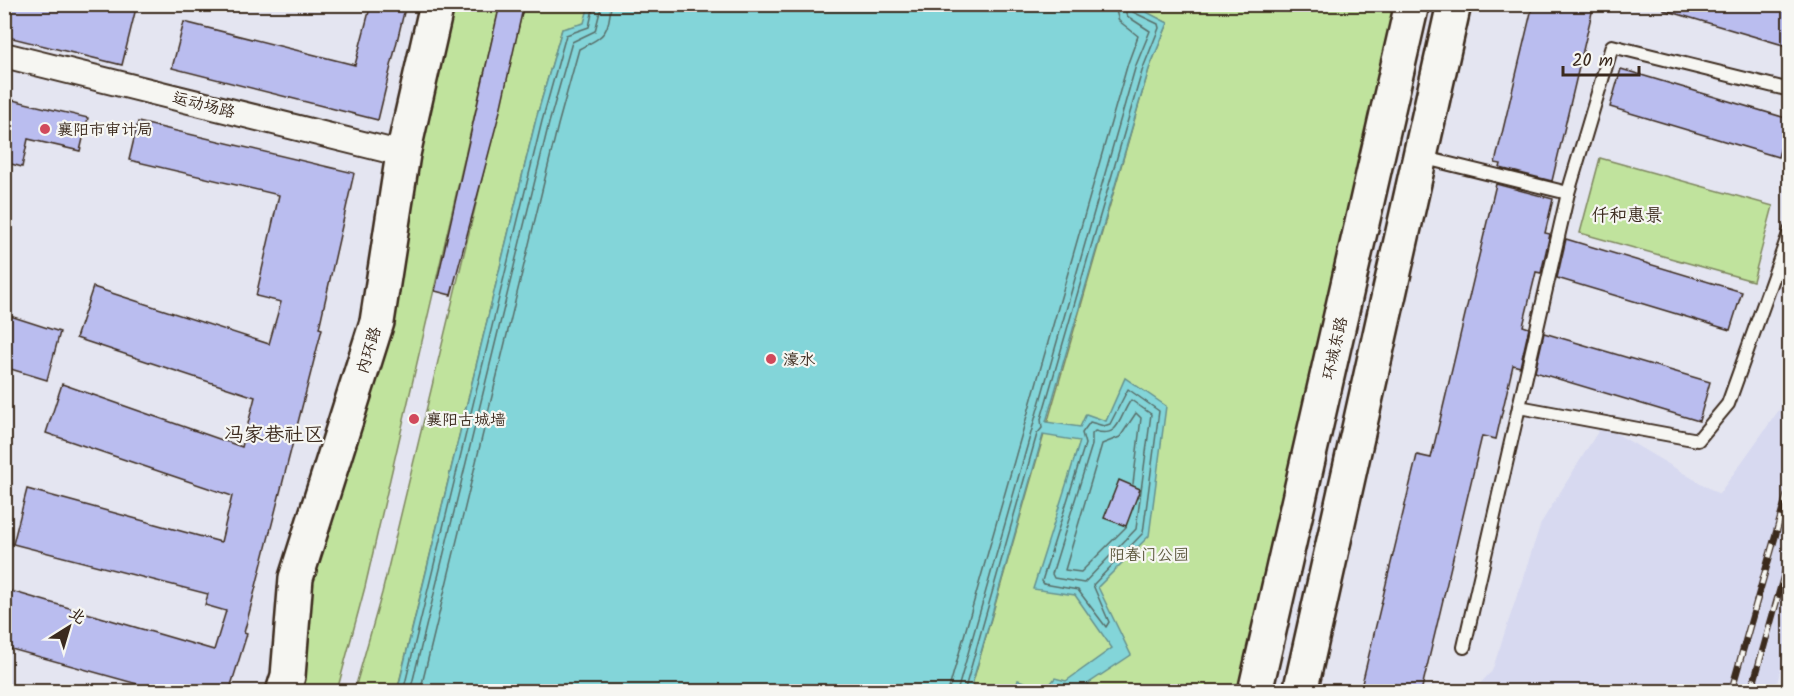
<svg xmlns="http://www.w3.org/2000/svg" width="1794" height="696" font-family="Kalam,'LXGW WenKai TC',sans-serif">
  <rect width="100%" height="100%" fill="#e4e5f1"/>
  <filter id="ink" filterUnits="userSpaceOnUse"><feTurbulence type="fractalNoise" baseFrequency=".0167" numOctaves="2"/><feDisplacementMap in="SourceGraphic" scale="12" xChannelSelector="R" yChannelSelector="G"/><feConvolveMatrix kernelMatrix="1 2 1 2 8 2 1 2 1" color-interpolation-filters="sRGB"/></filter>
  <g filter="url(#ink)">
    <polygon fill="#d7d9f0" points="1789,396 1789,636 1775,691 1472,692 1492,671 1541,523 1602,425 1719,494"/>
    <g fill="#c0e39d" stroke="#7e865e" stroke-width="1.5">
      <polygon points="437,5 500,5 365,587 337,691 283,692 377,322"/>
      <polygon points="524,5 589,5 585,23 562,29 536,119 397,691 354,692 382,593"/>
      <polygon points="1131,5 1412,5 1255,691 970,692 1149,69 1168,23"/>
      <polygon points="1600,158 1773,206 1753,281 1580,233"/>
    </g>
    <polygon fill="#83d5d9" stroke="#66918e" stroke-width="1.5" points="1131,4 1168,23 1149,69 1046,422 1080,427 1086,414 1106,421 1125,378 1166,406 1149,536 1098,587 1131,655 1089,683 1086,691 1015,691 1018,680 1046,689 1055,678 1066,681 1112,648 1075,595 1033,589 1080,441 1043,435 970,691 397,692 536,119 562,29 584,23 589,5"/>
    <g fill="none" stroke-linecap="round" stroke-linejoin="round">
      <g stroke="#586e69" stroke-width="1.5">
        <polygon points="1128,389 1159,411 1143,533 1093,585 1109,622 1106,627 1078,590 1044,584 1042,581 1085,444 1082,433 1090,422 1104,426 1110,424"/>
        <path d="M 1131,400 L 1151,414 L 1136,529 L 1084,583 L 1054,578 L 1052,574 L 1092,445 L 1092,434 L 1095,431 C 1120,439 1119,416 1131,400 Z"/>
        <polyline points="1126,527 1081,572 1065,570 1102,444 1120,437 1136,413 1141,418 1133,484"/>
        <polyline points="403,692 542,121 566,35 589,27 594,4"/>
        <polyline points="410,692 549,123 572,42 595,31 602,4"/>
        <path d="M 420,692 L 558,125 L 579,49 C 603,36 609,36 611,4"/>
        <polyline points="948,692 1128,63 1138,36 1119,21 1114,4"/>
        <polyline points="957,692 1136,65 1150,31 1127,16 1123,4"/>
        <polyline points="964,692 1037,434 1042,428 1041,419 1143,68 1159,28 1158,24 1133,12 1131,4"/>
      </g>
    </g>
    <g fill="#babdef" stroke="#3b2a1e" stroke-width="1.5">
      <polygon points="4,4 137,4 122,65 4,36"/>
      <polygon points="371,4 406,4 378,120 172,68 184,22 355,65"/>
      <polygon points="500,4 524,4 500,111 451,295 435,291"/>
      <polygon points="1533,4 1594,4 1552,181 1500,168 1501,164 1495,163"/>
      <polygon points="1665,4 1790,4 1790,47 1664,10"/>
      <polygon points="1621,69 1789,119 1778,157 1610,107"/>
      <polygon points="4,98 88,118 80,151 28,139 22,167 4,162"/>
      <polygon points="138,122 354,173 319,328 322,329 244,633 247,634 229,692 166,692 4,647 4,589 214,650 226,611 205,605 208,594 13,544 27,489 221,542 232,496 46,433 62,384 242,447 255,397 76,338 93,287 269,344 281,302 256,296 279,195 129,160"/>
      <polygon points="1496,184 1553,199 1545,233 1550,234 1541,273 1536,272 1523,326 1529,328 1520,367 1513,365 1496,439 1482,436 1421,692 1360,692 1417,455 1431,458"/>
      <polygon points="1566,239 1742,292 1730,330 1557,278"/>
      <polygon points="4,314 60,332 47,380 4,367"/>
      <polygon points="1544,333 1710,382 1699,421 1535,372"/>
      <polygon points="1119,480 1140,489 1126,526 1104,518"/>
    </g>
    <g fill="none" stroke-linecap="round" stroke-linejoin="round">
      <defs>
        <g id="lane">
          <polyline points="1421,157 1568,193 1464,647"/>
          <polyline points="1568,193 1612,46 1790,90"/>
          <polyline points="1519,407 1698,440 1728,404 1790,231"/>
        </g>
        <polyline id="street" points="4,55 403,154"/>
        <g id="secondary">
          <polyline points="283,692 288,676 296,578 377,322 403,154 437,4"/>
          <polyline points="1255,692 1412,4"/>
          <polyline points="1300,692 1454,4"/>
        </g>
      </defs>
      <use href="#lane" stroke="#3b2a1e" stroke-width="16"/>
      <use href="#street" stroke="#3b2a1e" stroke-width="28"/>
      <use href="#secondary" stroke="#3b2a1e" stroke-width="38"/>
      <use href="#lane" stroke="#f6f6f2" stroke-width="12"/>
      <use href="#street" stroke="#f6f6f2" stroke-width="24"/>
      <use href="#secondary" stroke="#f6f6f2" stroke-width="33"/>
      <defs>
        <g id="rail">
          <polyline points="1731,692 1790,484"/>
          <polyline points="1751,692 1790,554"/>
        </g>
      </defs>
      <use href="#rail" stroke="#3b2a1e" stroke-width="7"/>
      <use href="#rail" stroke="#f6f6f2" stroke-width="4.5" stroke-dasharray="14" stroke-linecap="butt"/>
    </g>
  </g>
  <g fill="#d1495b" stroke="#f6f6f2" stroke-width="2">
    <circle cx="45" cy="129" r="6"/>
    <circle cx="771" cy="359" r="6"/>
    <circle cx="414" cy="419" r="6"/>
  </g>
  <g text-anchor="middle" stroke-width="4.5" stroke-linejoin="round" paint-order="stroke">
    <g font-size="16" fill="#3b2a1e" stroke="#f6f6f2">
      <text transform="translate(204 104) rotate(14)" y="6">运动场路</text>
      <text transform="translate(1334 348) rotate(-77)" y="6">环城东路</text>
      <text transform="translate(368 350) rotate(-73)" y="6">内环路</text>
    </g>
    <g font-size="16" fill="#3b2a1e" stroke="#f6f6f2" text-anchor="start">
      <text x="57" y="135">襄阳市审计局</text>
      <text x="783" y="365">濠水</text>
      <text x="426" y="425">襄阳古城墙</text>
    </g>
    <g font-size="16" fill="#5c583e" stroke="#f6f6f2">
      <text x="1149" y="560">阳春门公园</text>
    </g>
    <g font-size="18" fill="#3b2a1e" stroke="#f6f6f2">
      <text x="1627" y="221">仟和惠景</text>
    </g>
    <g font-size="20" fill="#3b2a1e" stroke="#f6f6f2">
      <text x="274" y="441">冯家巷社区</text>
    </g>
  </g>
  <rect width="1794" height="696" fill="none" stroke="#f6f6f2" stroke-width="24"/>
  <rect x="12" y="12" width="1770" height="672" fill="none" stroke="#3b2a1e" stroke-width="2" filter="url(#ink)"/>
  <g transform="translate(69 627) rotate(37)" stroke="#f6f6f2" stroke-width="4.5" paint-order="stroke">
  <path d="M0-4.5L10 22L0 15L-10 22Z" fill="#3b2a1e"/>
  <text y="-9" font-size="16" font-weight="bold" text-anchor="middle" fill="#3b2a1e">北</text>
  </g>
  <path d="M1563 66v9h76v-9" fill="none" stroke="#3b2a1e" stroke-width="3"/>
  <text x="1572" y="66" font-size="18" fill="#3b2a1e" stroke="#f6f6f2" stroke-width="4.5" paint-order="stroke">20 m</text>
</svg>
